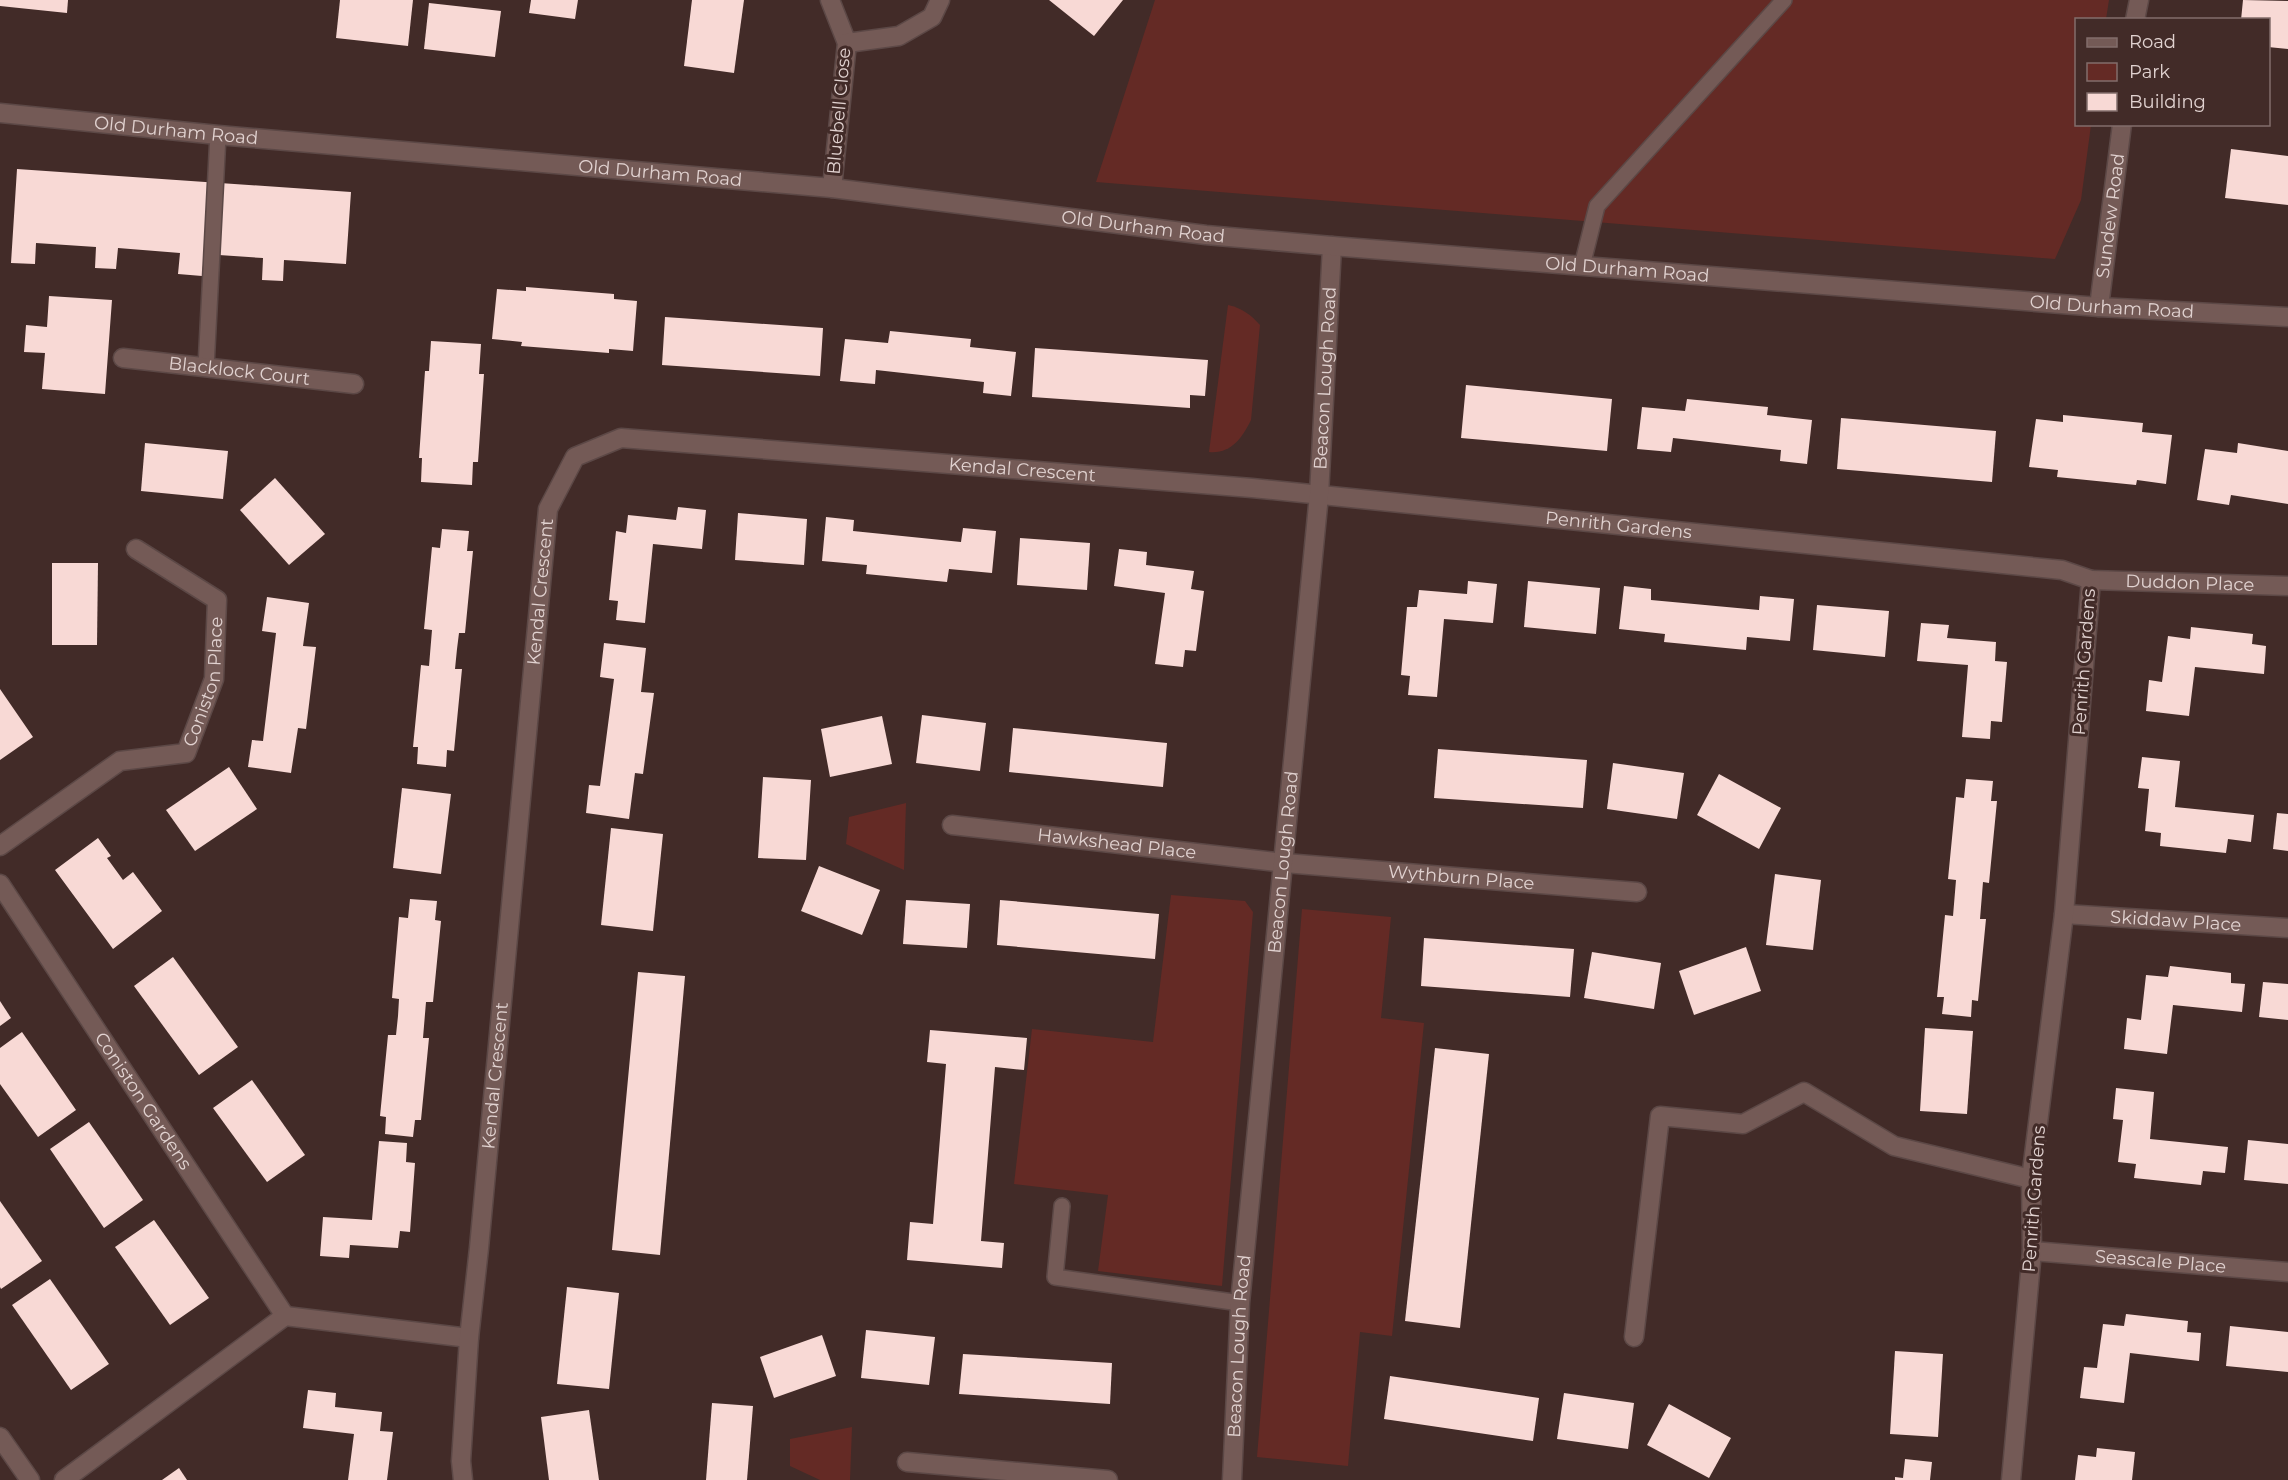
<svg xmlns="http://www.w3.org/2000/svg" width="2288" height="1480" font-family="Montserrat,sans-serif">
  <rect width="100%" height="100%" fill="#422b28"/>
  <g fill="#642a25">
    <polygon points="1155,0 2109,0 2106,19 2076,20 2076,124 2091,125 2081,200 2055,259 1096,182"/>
    <path d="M 1228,305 C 1242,308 1251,315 1260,325 L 1251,420 C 1242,438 1231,454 1209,452 Z"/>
    <polygon points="906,803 904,870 846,844 849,817"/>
    <polygon points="1171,895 1245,901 1253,912 1222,1286 1098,1271 1108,1195 1014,1184 1032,1029 1153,1042"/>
    <polygon points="1302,909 1391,917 1381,1018 1424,1023 1392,1336 1360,1332 1348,1466 1257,1457"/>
    <polygon points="852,1427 850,1480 820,1480 790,1466 790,1439"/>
  </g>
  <g fill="#f8d9d5">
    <polygon points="0,0 68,0 67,13 0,6"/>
    <polygon points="340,0 413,0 408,46 336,38"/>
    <polygon points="531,0 578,0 575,19 529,13"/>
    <polygon points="692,0 744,0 734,73 684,66"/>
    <polygon points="1049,0 1123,0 1094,36"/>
    <polygon points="2243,0 2288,1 2288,49 2268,47 2268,20 2241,20"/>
    <polygon points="429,3 501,11 495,57 424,49"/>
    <polygon points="2231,149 2288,156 2288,205 2225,198"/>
    <polygon points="17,169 351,192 346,264 284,260 283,281 262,280 263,258 204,254 202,276 178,274 180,253 118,248 116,269 95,268 96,247 36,243 35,264 11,263"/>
    <polygon points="526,287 614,294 614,299 637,301 633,351 609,349 609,353 521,346 522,342 492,339 497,289 526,291"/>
    <polygon points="49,296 112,300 105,394 42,389 45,353 24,352 26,325 47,327"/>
    <polygon points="665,317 823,328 820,376 662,365"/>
    <polygon points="890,331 971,339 970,347 1016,352 1011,396 983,393 984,382 876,370 875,384 840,381 845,339 888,343"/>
    <polygon points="431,341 481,344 479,374 484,374 478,462 473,462 472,485 421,482 422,458 419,458 425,371 429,371"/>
    <polygon points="1035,348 1208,360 1205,396 1190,395 1190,408 1032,397"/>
    <polygon points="1466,385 1612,399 1607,451 1461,438"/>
    <polygon points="1687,399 1768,407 1767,415 1812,420 1807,464 1780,461 1781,450 1673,438 1671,452 1637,449 1642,407 1685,411"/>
    <polygon points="2063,415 2143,423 2142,432 2172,435 2166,484 2137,480 2136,485 2057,477 2058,470 2029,467 2036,419 2063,422"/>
    <polygon points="1841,418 1996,431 1992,482 1837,469"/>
    <polygon points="145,443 228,451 223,499 141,491"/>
    <polygon points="2238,443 2288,451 2288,504 2231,495 2229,505 2197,500 2205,449 2237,453"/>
    <polygon points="275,478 325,534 289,565 240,510"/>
    <polygon points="678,507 706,510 702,549 653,544 645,623 616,620 618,601 609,600 616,531 626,533 628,515 676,520"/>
    <polygon points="738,513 807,519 804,565 735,560"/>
    <polygon points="826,517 854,520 853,531 961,542 963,528 996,531 992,573 949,569 947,582 866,574 867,565 822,561"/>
    <polygon points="442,529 469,531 467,551 473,551 465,633 459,633 457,649 455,669 462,669 454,751 447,750 446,767 417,764 418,747 413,747 421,665 429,666 432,630 424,629 432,547 440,548"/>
    <polygon points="1020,538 1090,543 1087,590 1017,585"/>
    <polygon points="1119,549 1147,552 1146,565 1194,571 1191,589 1204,591 1196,651 1185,650 1183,667 1155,664 1165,593 1114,586"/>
    <polygon points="52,563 98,563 97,645 52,645"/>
    <polygon points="1468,581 1497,584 1493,623 1444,619 1437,697 1408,695 1410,676 1401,675 1407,607 1417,607 1419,590 1467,594"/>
    <polygon points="1528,581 1600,588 1596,634 1524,627"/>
    <polygon points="1624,586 1651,589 1651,600 1759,610 1760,596 1794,599 1790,641 1747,637 1746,650 1664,642 1665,634 1619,629"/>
    <polygon points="267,597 309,603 303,646 316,647 306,729 298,728 291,773 248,767 252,740 263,741 276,633 262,631"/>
    <polygon points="1817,605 1889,611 1885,657 1813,650"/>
    <polygon points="1921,623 1949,625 1947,638 1996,642 1995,661 2007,662 2002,722 1991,721 1990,739 1962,737 1968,665 1917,661"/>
    <polygon points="2191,627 2253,634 2252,644 2266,646 2264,674 2195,667 2189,716 2146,711 2149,680 2162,682 2168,636 2190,639"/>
    <polygon points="604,643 646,648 641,692 654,693 643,774 635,773 629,819 586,813 589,785 600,786 614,679 600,677"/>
    <polygon points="0,689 33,737 0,760"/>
    <polygon points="922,715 986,723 980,771 916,763"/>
    <polygon points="882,716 892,764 830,777 821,729"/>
    <polygon points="1013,728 1167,743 1163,787 1009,772"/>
    <polygon points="1438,749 1587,760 1583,808 1434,798"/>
    <polygon points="2142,757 2180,761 2175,807 2254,815 2251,842 2228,839 2226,853 2160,846 2161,833 2145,831 2149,789 2138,788"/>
    <polygon points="1613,763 1684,773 1677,819 1607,809"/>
    <polygon points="229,767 257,809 195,851 166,810"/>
    <polygon points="1719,774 1781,808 1759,849 1697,815"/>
    <polygon points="763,777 811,780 806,860 758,858"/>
    <polygon points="1966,779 1993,781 1991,801 1997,801 1989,883 1983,882 1980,919 1986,919 1978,1001 1972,1000 1971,1017 1942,1014 1944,997 1937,997 1945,915 1953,916 1956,880 1948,879 1956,797 1964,798"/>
    <polygon points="402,788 451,794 441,874 393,868"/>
    <polygon points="2277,813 2288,814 2288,851 2273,849"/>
    <polygon points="611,828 663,834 653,931 601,925"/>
    <polygon points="98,838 111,856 107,858 123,880 133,872 162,911 113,949 55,870"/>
    <polygon points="819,866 880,890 862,935 801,911"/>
    <polygon points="1775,874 1821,880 1813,950 1766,945"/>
    <polygon points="410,899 437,901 435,920 441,921 433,1002 426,1002 423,1038 429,1038 421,1120 415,1120 413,1137 385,1134 386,1117 380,1116 388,1035 396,1035 398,1016 399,999 392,998 399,917 408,918"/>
    <polygon points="906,900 970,904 967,948 903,944"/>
    <polygon points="1000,900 1159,914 1155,959 997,945"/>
    <polygon points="1424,938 1574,949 1570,997 1421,986"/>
    <polygon points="1746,947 1761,991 1694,1015 1679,971"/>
    <polygon points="1592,952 1661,963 1654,1009 1584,998"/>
    <polygon points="173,957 238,1047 199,1075 134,986"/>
    <polygon points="2170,966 2231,973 2231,983 2245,984 2242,1012 2173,1005 2167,1054 2124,1049 2127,1018 2141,1020 2146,975 2168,977"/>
    <polygon points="638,972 685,976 660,1255 612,1250"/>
    <polygon points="2263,982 2288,984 2288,1020 2259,1017"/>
    <polygon points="0,1001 11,1018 0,1026"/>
    <polygon points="1925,1028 1973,1031 1967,1114 1920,1111"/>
    <polygon points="930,1030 1027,1038 1024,1070 995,1067 981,1241 1004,1243 1002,1268 907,1260 910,1222 933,1224 946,1064 927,1062"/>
    <polygon points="22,1032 76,1110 38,1137 0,1084 0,1048"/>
    <polygon points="1435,1048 1489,1054 1460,1328 1405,1321"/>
    <polygon points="252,1080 305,1155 267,1182 213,1108"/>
    <polygon points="2116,1088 2154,1092 2150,1139 2228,1147 2225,1173 2203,1171 2201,1185 2134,1178 2136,1164 2118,1162 2123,1120 2113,1119"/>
    <polygon points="89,1122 143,1200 104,1228 50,1149"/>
    <polygon points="2248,1140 2288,1144 2288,1184 2244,1180"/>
    <polygon points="379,1141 407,1143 406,1162 415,1163 410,1232 400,1231 398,1248 350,1245 349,1258 320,1256 323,1217 372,1220"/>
    <polygon points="0,1201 42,1261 1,1289 0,1287"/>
    <polygon points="154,1220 209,1298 170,1325 115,1247"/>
    <polygon points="50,1279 109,1364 71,1390 12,1305"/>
    <polygon points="567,1287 619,1293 609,1389 557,1384"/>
    <polygon points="2126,1314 2188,1321 2187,1332 2201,1333 2199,1361 2130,1353 2124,1403 2080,1398 2084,1367 2097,1368 2103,1324 2124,1326"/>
    <polygon points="2230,1326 2288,1332 2288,1372 2226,1366"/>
    <polygon points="866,1330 935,1337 929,1385 861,1378"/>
    <polygon points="822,1335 836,1376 774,1398 760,1357"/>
    <polygon points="1895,1351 1943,1354 1938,1437 1890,1434"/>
    <polygon points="963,1354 1112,1363 1110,1404 959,1394"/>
    <polygon points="1390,1376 1539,1398 1533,1441 1384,1419"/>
    <polygon points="308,1390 336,1393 335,1407 382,1412 380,1431 393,1432 387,1480 348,1480 354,1434 303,1428"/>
    <polygon points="1564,1393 1634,1403 1628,1449 1557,1439"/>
    <polygon points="712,1403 753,1406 747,1480 706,1480"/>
    <polygon points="1669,1404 1731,1438 1709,1478 1647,1445"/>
    <polygon points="589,1410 599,1480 549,1480 541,1417"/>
    <polygon points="2097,1448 2135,1452 2132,1480 2075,1480 2078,1455 2096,1457"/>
    <polygon points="1905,1459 1932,1462 1930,1480 1895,1480 1895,1477 1903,1478"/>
    <polygon points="179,1468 187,1480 162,1480"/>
  </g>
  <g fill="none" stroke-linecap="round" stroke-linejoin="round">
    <defs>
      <g id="service">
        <polyline points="1582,266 1597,206 1784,0"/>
        <polyline points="206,367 218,135"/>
        <polyline points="1062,1206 1055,1277 1240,1303"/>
      </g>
      <g id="minor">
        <polyline points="830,0 847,43 832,188"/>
        <polyline points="2135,20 2139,0"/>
        <polyline points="847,43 899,36 932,17 940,0"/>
        <path id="s1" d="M 2099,307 L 2122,124"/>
        <path id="s2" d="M 123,358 L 354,384"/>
        <path id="s3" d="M 2091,580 L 2288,586"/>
        <path id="s4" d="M 952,825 L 1285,863 L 1637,892"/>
        <path id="s5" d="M 0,846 L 120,761 L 186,753 L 214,679 L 217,600 L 136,549"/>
        <path id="s6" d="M 0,884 L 285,1316"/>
        <path id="s7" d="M 2064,914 L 2288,928"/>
        <path id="s8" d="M 2032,1251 L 2288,1272"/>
        <polyline points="1634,1337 1660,1116 1743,1124 1804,1092 1894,1146 2031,1179"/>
        <polyline points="907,1462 1108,1480"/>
        <polyline points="64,1480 285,1316 469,1338"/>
        <path id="s9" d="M 463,1480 L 461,1461 L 469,1338 L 479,1248 L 548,509 L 575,457 L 621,438 L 1252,488 L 2062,570 L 2091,580 L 2064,914 L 2031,1179 L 2032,1251 L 2011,1480"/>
      </g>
      <g id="tertiary">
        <polyline points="0,1437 30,1480"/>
        <path id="s10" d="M 1232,1480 L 1240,1303 L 1319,495 L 1332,246"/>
      </g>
      <g id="secondary">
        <path id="s11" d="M 0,113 L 218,135 L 832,188 L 1206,235 L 1332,246 L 2099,307 L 2288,317"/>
      </g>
    </defs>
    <use href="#service" stroke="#5c4846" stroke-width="18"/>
    <use href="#minor" stroke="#5c4846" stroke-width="21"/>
    <use href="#tertiary" stroke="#5c4846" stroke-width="21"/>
    <use href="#secondary" stroke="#5c4846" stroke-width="21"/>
    <use href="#service" stroke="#745a56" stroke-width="15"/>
    <use href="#minor" stroke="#745a56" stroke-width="18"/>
    <use href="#tertiary" stroke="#745a56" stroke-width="18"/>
    <use href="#secondary" stroke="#745a56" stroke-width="18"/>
  </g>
  <g text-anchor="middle" stroke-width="6" stroke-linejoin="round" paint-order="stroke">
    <g font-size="18" fill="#e1d2d0" stroke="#422b28">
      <text transform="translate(839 111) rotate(-85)" y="6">Bluebell Close</text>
      <text dy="6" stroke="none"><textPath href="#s11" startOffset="177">Old Durham Road</textPath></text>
      <text dy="6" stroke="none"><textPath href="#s11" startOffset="663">Old Durham Road</textPath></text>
      <text dy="6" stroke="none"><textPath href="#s1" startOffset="92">Sundew Road</textPath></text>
      <text dy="6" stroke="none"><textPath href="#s11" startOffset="1149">Old Durham Road</textPath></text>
      <text dy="6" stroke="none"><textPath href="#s11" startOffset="1635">Old Durham Road</textPath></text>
      <text dy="6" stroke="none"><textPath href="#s11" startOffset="2121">Old Durham Road</textPath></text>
      <text dy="6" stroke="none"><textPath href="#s2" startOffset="117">Blacklock Court</textPath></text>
      <text dy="6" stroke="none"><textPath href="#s10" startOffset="1106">Beacon Lough Road</textPath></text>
      <text dy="6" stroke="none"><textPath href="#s9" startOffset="1486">Kendal Crescent</textPath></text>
      <text dy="6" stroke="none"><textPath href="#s9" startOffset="2085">Penrith Gardens</textPath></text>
      <text dy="6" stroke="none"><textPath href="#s3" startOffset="99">Duddon Place</textPath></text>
      <text dy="6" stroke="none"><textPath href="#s9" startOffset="892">Kendal Crescent</textPath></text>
      <text transform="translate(2084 662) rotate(-86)" y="6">Penrith Gardens</text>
      <text dy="6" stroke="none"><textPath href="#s5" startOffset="288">Coniston Place</textPath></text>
      <text dy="6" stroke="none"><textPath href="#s4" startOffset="166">Hawkshead Place</textPath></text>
      <text dy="6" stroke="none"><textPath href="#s10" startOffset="620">Beacon Lough Road</textPath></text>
      <text dy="6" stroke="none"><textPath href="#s4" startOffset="512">Wythburn Place</textPath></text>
      <text dy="6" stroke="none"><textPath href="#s7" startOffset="112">Skiddaw Place</textPath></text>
      <text dy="6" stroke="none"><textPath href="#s9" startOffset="406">Kendal Crescent</textPath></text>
      <text dy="6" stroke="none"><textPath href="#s6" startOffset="260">Coniston Gardens</textPath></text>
      <text transform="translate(2034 1199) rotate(-86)" y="6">Penrith Gardens</text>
      <text dy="6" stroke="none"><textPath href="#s8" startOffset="129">Seascale Place</textPath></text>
      <text dy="6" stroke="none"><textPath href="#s10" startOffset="134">Beacon Lough Road</textPath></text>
    </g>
  </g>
  <rect x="2075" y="18" width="195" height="108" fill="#422b28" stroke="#826e6b" stroke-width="1.5"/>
  <rect x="2087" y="38" width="30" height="9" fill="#745a56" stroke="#826e6b" stroke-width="1.5"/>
  <text x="2129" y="48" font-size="18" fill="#e1d2d0">Road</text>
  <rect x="2087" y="63" width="30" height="18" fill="#642a25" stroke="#826e6b" stroke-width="1.5"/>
  <text x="2129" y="78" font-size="18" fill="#e1d2d0">Park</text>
  <rect x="2087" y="93" width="30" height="18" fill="#f8d9d5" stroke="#826e6b" stroke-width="1.5"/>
  <text x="2129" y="108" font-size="18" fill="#e1d2d0">Building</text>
</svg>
